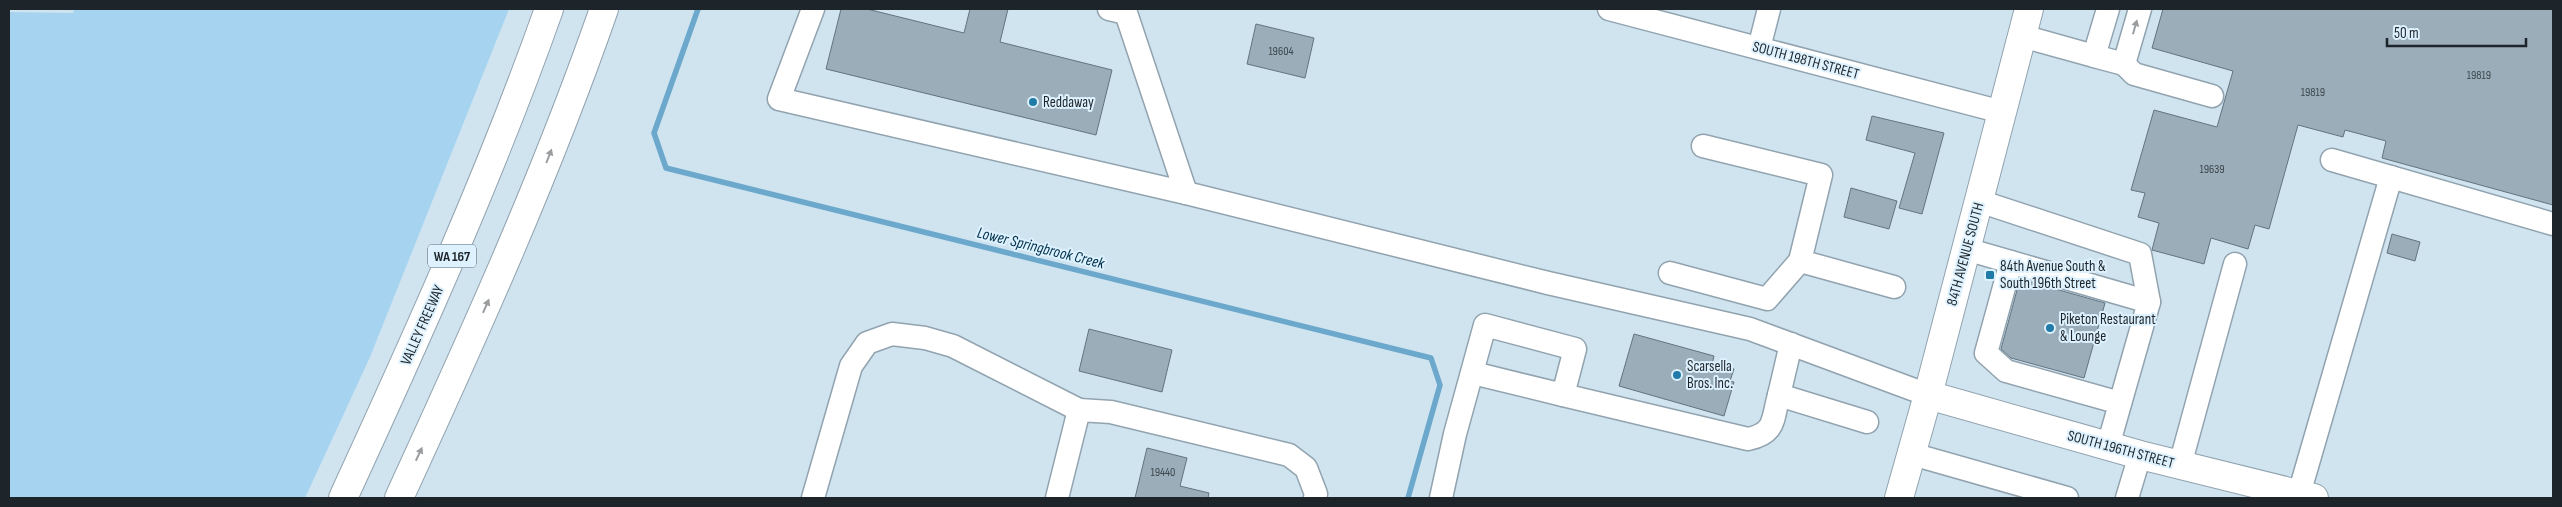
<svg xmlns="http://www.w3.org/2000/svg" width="2562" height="507" font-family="'Sofia Sans Condensed',sans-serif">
  <rect width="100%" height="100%" fill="#d0e4f0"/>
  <polygon fill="#a5d3f0" points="74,9 509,9 370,357 305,498 9,498 9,12 73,13"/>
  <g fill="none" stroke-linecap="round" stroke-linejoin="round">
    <polyline stroke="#6ca8cc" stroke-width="5.5" points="698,9 654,133 666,168 1431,358 1440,385 1408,498"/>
  </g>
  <g fill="#9aadb9" stroke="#62747f">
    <polygon points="841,9 867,9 964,33 970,9 1008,9 1000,42 1112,70 1096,135 826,69"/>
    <polygon points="2163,9 2553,9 2553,205 2382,158 2386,141 2345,130 2343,137 2298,125 2269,229 2255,225 2248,249 2211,238 2204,264 2152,250 2159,223 2138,217 2145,193 2131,190 2154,110 2217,127 2233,71 2152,48"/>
    <polygon points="1256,24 1314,38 1305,78 1247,64"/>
    <polygon points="1872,116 1944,133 1922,214 1899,208 1915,153 1866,140"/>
    <polygon points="1851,188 1897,201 1889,229 1844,217"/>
    <polygon points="2392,234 2420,242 2415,261 2387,253"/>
    <polygon points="2020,279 2105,303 2084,378 2011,358 2001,349"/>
    <polygon points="1089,329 1172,350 1162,392 1079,371"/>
    <polygon points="1634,334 1714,356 1712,364 1734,369 1730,381 1734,382 1724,416 1619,386"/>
    <polygon points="1147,448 1187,458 1180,486 1209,493 1208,498 1135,498"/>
  </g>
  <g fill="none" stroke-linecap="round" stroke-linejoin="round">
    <defs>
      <g id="minor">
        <polyline points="813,9 779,99 1186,193 1548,283 1750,329 1928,395"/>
        <polyline points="1109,9 1126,13 1186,193"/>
        <polyline points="1609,9 2002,112"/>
        <polyline points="2108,9 2094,56 2124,64 2140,9"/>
        <polyline points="2022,36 2094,56"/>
        <polyline points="1759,48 1769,9"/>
        <polyline points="2124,64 2134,74 2212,96"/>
        <polyline points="1703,146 1821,175 1800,261 1894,287"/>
        <polyline points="2332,160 2553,224"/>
        <polyline points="1979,201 2140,254 2149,302 2108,446"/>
        <polyline points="1966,249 2149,302"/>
        <polyline points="2011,262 1986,353 2006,371 2120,403"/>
        <polyline points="1670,273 1767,299 1800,261"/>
        <path d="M 1563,395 L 1748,439 C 1776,433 1772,420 1779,395 L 1867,422"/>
        <polyline points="1779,395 1791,344"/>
        <polyline points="1912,454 2067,498"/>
        <polyline points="2180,465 2235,264"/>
        <polyline points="2299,494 2391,177"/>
        <polyline points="813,498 851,366 867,343 892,334 925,338 953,346 1079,410"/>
        <polyline points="1057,498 1079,410 1111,412 1289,455 1306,468 1316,494 1315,498"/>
        <polyline points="1441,498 1455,434 1485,325 1575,349 1563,395 1473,373"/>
        <polyline points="2127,498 2140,455"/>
      </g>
      <g id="major">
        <polyline points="1928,395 2140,455 2314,498"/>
        <polyline points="1899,498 1928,395 2029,9"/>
      </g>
      <g id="highway">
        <path d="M 343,498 C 417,337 490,176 549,9"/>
        <path d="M 399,498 C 473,337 546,176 604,9"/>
      </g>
    </defs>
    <use href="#minor" stroke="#91a3af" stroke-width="25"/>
    <use href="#major" stroke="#91a3af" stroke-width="30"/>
    <use href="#highway" stroke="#91a3af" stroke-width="30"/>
    <use href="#minor" stroke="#fff" stroke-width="22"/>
    <use href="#major" stroke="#fff" stroke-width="28"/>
    <use href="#highway" stroke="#fff" stroke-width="28"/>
  </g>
  <defs><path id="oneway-solid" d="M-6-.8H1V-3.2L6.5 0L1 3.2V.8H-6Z" transform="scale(1.25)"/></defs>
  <g fill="#9a9d9f">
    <use href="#oneway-solid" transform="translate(2135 27) rotate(-74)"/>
    <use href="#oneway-solid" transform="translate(549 156) rotate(-69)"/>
    <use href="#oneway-solid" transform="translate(486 306) rotate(-66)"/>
    <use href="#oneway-solid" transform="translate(419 454) rotate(-65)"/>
  </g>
  <g fill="#207ba9" stroke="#ddf1fe" stroke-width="2">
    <circle cx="1033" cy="102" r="5"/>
    <rect x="1985" y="270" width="10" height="10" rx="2.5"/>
    <circle cx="2050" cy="328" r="5"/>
    <circle cx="1677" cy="375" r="5"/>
  </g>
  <g text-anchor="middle" stroke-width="4" stroke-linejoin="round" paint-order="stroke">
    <g font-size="12" fill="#3d474e">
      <text x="1281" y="55">19604</text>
      <text x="2479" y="79">19819</text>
      <text x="2313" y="96">19819</text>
      <text x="2212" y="173">19639</text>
      <text x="1163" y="476">19440</text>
    </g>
    <rect fill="#ddf1fe" stroke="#57626a" stroke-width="1" x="428" y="244.5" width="48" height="23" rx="4"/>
    <g font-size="14" font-weight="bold" fill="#1e252a">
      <text x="452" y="261">WA 167</text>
    </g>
    <g font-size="15" fill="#1e252a" stroke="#ddf1fe">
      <text transform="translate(1806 60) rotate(15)" y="5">SOUTH 198TH STREET</text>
      <text transform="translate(1965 254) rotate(-75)" y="5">84TH AVENUE SOUTH</text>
      <text transform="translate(422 325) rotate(-66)" y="5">VALLEY FREEWAY</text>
      <text transform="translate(2121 449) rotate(15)" y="5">SOUTH 196TH STREET</text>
    </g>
    <g font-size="15" fill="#1e252a" stroke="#ddf1fe" text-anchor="start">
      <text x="1043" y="107">Reddaway</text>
      <text x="2000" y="271">84th Avenue South &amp;<tspan x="2000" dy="17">South 196th Street</tspan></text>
      <text x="2060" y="324">Piketon Restaurant<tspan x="2060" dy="17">&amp; Lounge</tspan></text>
      <text x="1687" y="371">Scarsella<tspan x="1687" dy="17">Bros. Inc.</tspan></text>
    </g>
    <g font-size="16" font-style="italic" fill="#00324b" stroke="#ddf1fe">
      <text transform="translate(1041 247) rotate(14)" y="6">Lower Springbrook Creek</text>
    </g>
  </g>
  <rect width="2562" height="507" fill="none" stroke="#1e252a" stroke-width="20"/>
  <path d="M2387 38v8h139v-8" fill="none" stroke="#1e252a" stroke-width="2.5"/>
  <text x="2394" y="38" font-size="15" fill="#1e252a" stroke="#ddf1fe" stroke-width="4" paint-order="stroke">50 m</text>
</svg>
